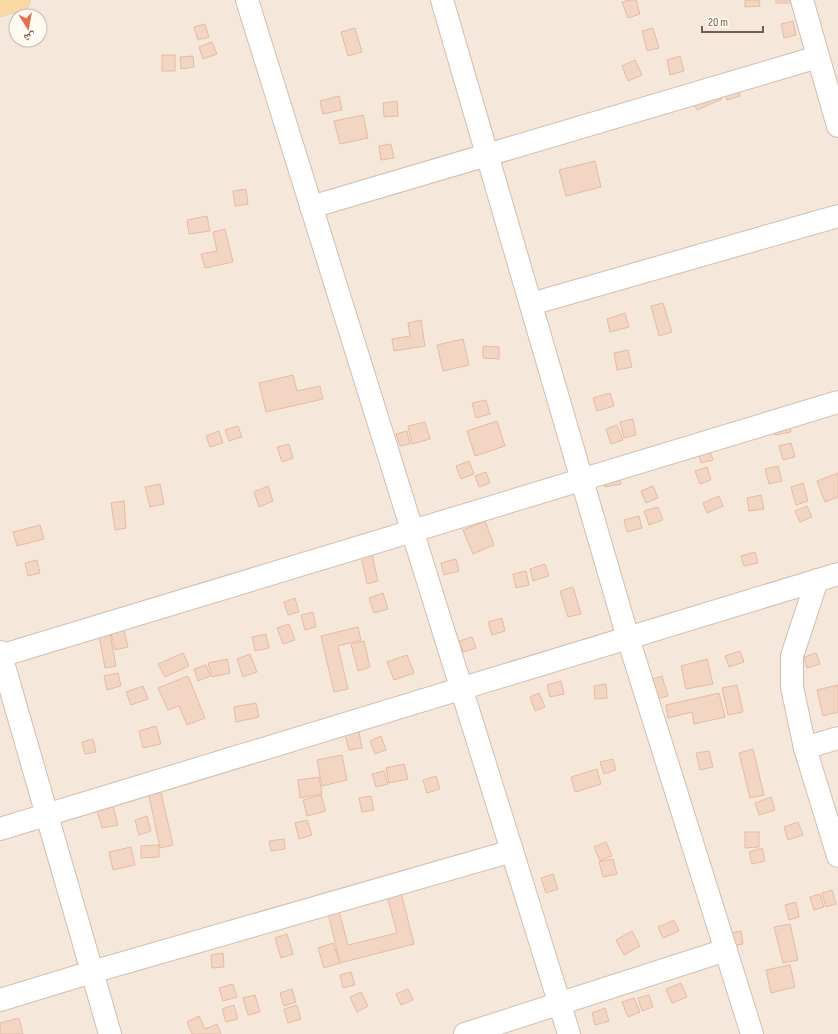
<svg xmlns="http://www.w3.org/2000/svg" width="838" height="1034" font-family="'Sofia Sans Condensed','Noto Naskh Arabic',sans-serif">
  <rect width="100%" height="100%" fill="#fdf6ec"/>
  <path fill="#f5e8da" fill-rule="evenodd" d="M 0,0 L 838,0 L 838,1034 L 0,1034 ZM 16,16 L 40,16 L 40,40 L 16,40 Z"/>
  <g fill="#f3d5c3" stroke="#e6bba3">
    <polygon points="629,0 636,0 640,14 628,18 622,2"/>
    <polygon points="745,0 759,0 760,6 745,7"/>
    <rect x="776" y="0" width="15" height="3"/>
    <polygon points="793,21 796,35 784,38 781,24"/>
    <polygon points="205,24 209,37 198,40 194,27"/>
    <polygon points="355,28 362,52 348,56 341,32"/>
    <polygon points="653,28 659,48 647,51 642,31"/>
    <polygon points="212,42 217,54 203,59 199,47"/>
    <rect x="162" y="55" width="13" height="16"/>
    <polygon points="193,56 194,67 181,69 180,57"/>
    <polygon points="680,56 684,71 670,75 667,60"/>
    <polygon points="635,60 642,75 628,81 622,66"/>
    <polygon points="737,84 740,96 727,100 724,88"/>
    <polygon points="717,89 722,99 697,110 692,100"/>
    <polygon points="339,96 342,110 323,114 320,101"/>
    <polygon points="397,101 398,116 384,117 383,103"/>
    <polygon points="363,115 368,138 340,144 334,121"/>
    <polygon points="391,144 394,158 381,160 379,146"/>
    <polygon points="595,161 601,187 566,196 559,170"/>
    <polygon points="246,189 248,204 235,206 233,191"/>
    <polygon points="207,216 210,231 189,234 187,220"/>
    <polygon points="225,229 233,262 205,268 201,254 217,251 213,232"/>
    <polygon points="663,303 672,332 659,336 651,306"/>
    <polygon points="625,313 629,327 610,332 607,319"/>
    <polygon points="421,320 425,346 394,351 392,339 410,336 408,323"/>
    <polygon points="463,339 469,365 443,371 437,345"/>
    <polygon points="483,346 499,347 499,359 483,358"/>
    <polygon points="628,350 632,367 617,370 614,353"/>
    <polygon points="293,375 297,391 320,386 323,399 266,412 259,383"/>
    <polygon points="610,393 614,406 597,411 593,398"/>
    <polygon points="486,400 490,414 476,418 472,403"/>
    <polygon points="633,419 636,435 624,438 620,422"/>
    <polygon points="788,419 791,432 775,435 772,421"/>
    <polygon points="497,421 505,446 475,456 467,431"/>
    <polygon points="425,422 430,439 412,444 408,426"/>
    <polygon points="617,425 623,440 611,444 606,429"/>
    <polygon points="238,426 242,437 229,441 225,430"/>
    <polygon points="219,431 223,443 210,447 206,436"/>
    <polygon points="407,431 410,444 400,446 396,434"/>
    <polygon points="791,443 795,457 783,460 779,446"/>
    <polygon points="289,444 293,458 282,462 277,447"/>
    <polygon points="708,445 713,460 701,463 697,448"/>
    <polygon points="469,461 474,474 461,479 456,466"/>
    <polygon points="778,466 782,481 769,484 765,469"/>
    <polygon points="707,467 711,480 700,484 695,471"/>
    <polygon points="618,471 621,484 605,487 603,474"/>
    <polygon points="486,472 490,483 479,487 475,476"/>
    <polygon points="838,473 838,497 825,502 817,481"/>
    <polygon points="803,483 808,501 796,505 791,487"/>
    <polygon points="160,484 164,504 150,507 145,487"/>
    <polygon points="268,486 273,501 259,507 254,492"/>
    <polygon points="653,486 658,498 646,503 641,491"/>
    <polygon points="761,495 764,509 749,511 747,498"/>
    <polygon points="719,496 723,506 707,513 703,503"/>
    <polygon points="124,501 126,528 115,530 111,503"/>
    <polygon points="807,506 812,517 800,522 795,511"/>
    <polygon points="658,507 663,520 649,525 644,511"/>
    <polygon points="639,516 642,528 627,532 624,520"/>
    <polygon points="485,521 494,545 473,554 463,530"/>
    <polygon points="40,525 44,539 17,546 13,532"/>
    <polygon points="755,552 758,563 744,566 741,556"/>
    <polygon points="372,554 378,581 367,584 361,556"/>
    <polygon points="456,559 459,571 444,575 441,563"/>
    <polygon points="37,560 40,573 28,576 25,563"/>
    <polygon points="545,564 549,576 533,581 530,569"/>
    <polygon points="526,571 529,585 516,588 513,574"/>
    <polygon points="573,587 581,614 568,617 560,591"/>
    <polygon points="383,593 388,609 374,613 369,598"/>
    <polygon points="295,598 299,612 288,615 284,602"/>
    <polygon points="313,612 316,627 305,630 301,615"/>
    <polygon points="502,618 505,631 492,635 488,622"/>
    <polygon points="289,624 295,640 283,644 277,628"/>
    <polygon points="358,627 361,640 338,646 348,689 334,692 321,636"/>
    <polygon points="124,630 128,647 115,650 111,633"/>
    <polygon points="110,634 116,666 105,668 99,636"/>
    <polygon points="266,634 269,648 255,651 252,637"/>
    <polygon points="472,637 476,648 463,652 459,641"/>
    <polygon points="364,641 370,667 358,671 351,644"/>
    <polygon points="740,651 744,662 729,667 725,656"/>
    <polygon points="183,653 189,666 165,677 158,664"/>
    <polygon points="816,653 820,664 807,668 804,657"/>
    <polygon points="250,654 257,672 243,677 237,659"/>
    <polygon points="407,655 414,673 394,680 387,662"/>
    <polygon points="227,659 230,673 212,677 208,663"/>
    <polygon points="707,659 713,684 686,689 681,666"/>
    <polygon points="206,665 210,676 198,681 194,669"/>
    <polygon points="118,673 121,686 107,690 104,676"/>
    <polygon points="188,676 205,718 187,725 179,706 168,710 158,688"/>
    <polygon points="662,676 668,696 656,699 650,680"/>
    <polygon points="561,681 564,694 550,697 547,685"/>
    <polygon points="606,684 607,698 595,699 594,686"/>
    <polygon points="737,685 743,712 728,715 722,688"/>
    <polygon points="838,685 838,712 823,716 817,690"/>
    <polygon points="143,686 148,699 131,705 126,692"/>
    <polygon points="539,693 545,707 535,711 530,697"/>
    <polygon points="719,693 725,717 694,724 692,712 668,718 666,705"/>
    <polygon points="256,703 259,717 236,722 234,707"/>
    <polygon points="156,726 161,744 143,748 139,731"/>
    <polygon points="359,732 362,748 349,750 345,735"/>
    <polygon points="381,736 386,750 375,754 370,741"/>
    <polygon points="93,739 96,752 85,754 82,742"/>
    <polygon points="753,749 764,795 750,798 739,753"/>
    <polygon points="709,751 713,767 700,770 696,753"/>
    <polygon points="342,755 347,780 322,786 317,760"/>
    <polygon points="613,759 616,770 604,774 600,762"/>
    <polygon points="404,764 408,779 389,783 386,768"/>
    <polygon points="597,769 601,784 575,792 571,777"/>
    <polygon points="384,771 388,784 376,787 372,774"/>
    <polygon points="436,776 440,789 427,793 423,780"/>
    <polygon points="319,777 322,794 300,798 298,780"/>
    <polygon points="160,788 173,845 160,848 148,791"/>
    <polygon points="321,795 326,811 307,816 303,800"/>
    <polygon points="371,796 374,810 362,812 359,798"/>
    <polygon points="771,797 775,810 759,815 755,803"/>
    <polygon points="113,806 118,825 102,828 97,810"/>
    <polygon points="147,816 151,831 139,835 135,820"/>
    <polygon points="307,820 312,835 299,839 295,823"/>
    <polygon points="798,822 803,835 788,840 784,827"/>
    <polygon points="745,832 759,832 759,847 745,848"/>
    <polygon points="284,839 285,849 271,851 269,841"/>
    <polygon points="606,842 612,856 600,861 594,847"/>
    <polygon points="159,845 159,857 141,858 141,846"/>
    <polygon points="131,847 135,865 113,870 109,852"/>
    <polygon points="762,848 765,861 752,864 749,852"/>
    <polygon points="613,859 617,874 603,877 599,862"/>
    <polygon points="553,874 558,889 546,893 541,878"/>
    <polygon points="398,881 414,944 340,963 325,901 339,911 348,945 397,933 384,885"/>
    <polygon points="832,890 836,904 826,907 822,893"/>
    <polygon points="820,894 824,907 814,910 810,897"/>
    <polygon points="796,902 799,917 789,920 785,905"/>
    <polygon points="674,920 679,931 663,938 658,927"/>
    <polygon points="790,924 798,960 783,963 774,927"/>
    <polygon points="632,931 640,946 624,955 616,940"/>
    <polygon points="741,931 743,944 731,946 728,934"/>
    <polygon points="287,934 293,954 281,958 275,938"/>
    <polygon points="333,943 340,963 324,968 318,948"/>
    <polygon points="223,953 224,967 212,968 211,955"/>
    <polygon points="790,965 795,987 771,993 766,970"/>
    <polygon points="351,972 355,985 343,988 340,975"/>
    <polygon points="681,983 687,997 672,1003 666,989"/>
    <polygon points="233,984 237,997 223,1001 219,988"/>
    <polygon points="292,989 296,1002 284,1006 280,993"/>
    <polygon points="408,989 413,1000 401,1005 396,994"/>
    <polygon points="361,992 368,1006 357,1012 350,997"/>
    <polygon points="255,995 260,1012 248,1015 243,998"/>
    <polygon points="649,995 653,1007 642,1011 638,998"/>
    <polygon points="634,998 640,1012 628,1017 622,1002"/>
    <polygon points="234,1005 238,1019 226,1022 222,1009"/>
    <polygon points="297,1005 301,1019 288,1023 284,1009"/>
    <polygon points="605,1008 609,1021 595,1025 592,1013"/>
    <polygon points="199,1016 205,1029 217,1024 221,1034 192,1034 187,1022"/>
    <polygon points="19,1018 23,1034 0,1034 0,1023"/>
  </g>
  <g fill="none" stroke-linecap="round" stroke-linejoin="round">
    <defs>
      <g id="minor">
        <polyline points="247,0 569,1034"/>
        <polyline points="442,0 628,638 752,1034"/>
        <polyline points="802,0 838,126"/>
        <polyline points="311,207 818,57"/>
        <polyline points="531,304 838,216"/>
        <polyline points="817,580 792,656 792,687 805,748 838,856"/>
        <polyline points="0,652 110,1034"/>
        <polyline points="0,656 838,402"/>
        <polyline points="805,748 838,738"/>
        <polyline points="0,829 838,574"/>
        <polyline points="0,1000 92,972 512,851"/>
        <polyline points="465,1034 726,950"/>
      </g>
      <polyline id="major" points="0,5 19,0"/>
    </defs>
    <use href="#minor" stroke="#d1beb0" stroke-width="24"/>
    <use href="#major" stroke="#dad1cd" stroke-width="24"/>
    <use href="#minor" stroke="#fff" stroke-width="22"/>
    <use href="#major" stroke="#fbd9a5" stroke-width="22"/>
  </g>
  <g transform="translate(28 28) rotate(169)"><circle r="19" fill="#fffaf3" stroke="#cabbb1"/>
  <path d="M0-3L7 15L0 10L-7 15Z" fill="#e76f51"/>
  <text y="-6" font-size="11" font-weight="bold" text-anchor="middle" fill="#7a5c4d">ش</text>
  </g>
  <path d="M702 26v6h61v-6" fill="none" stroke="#7a5c4d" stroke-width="2"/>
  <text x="708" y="26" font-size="12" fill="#7a5c4d" stroke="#fffaf3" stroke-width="3" paint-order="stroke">20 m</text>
</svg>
